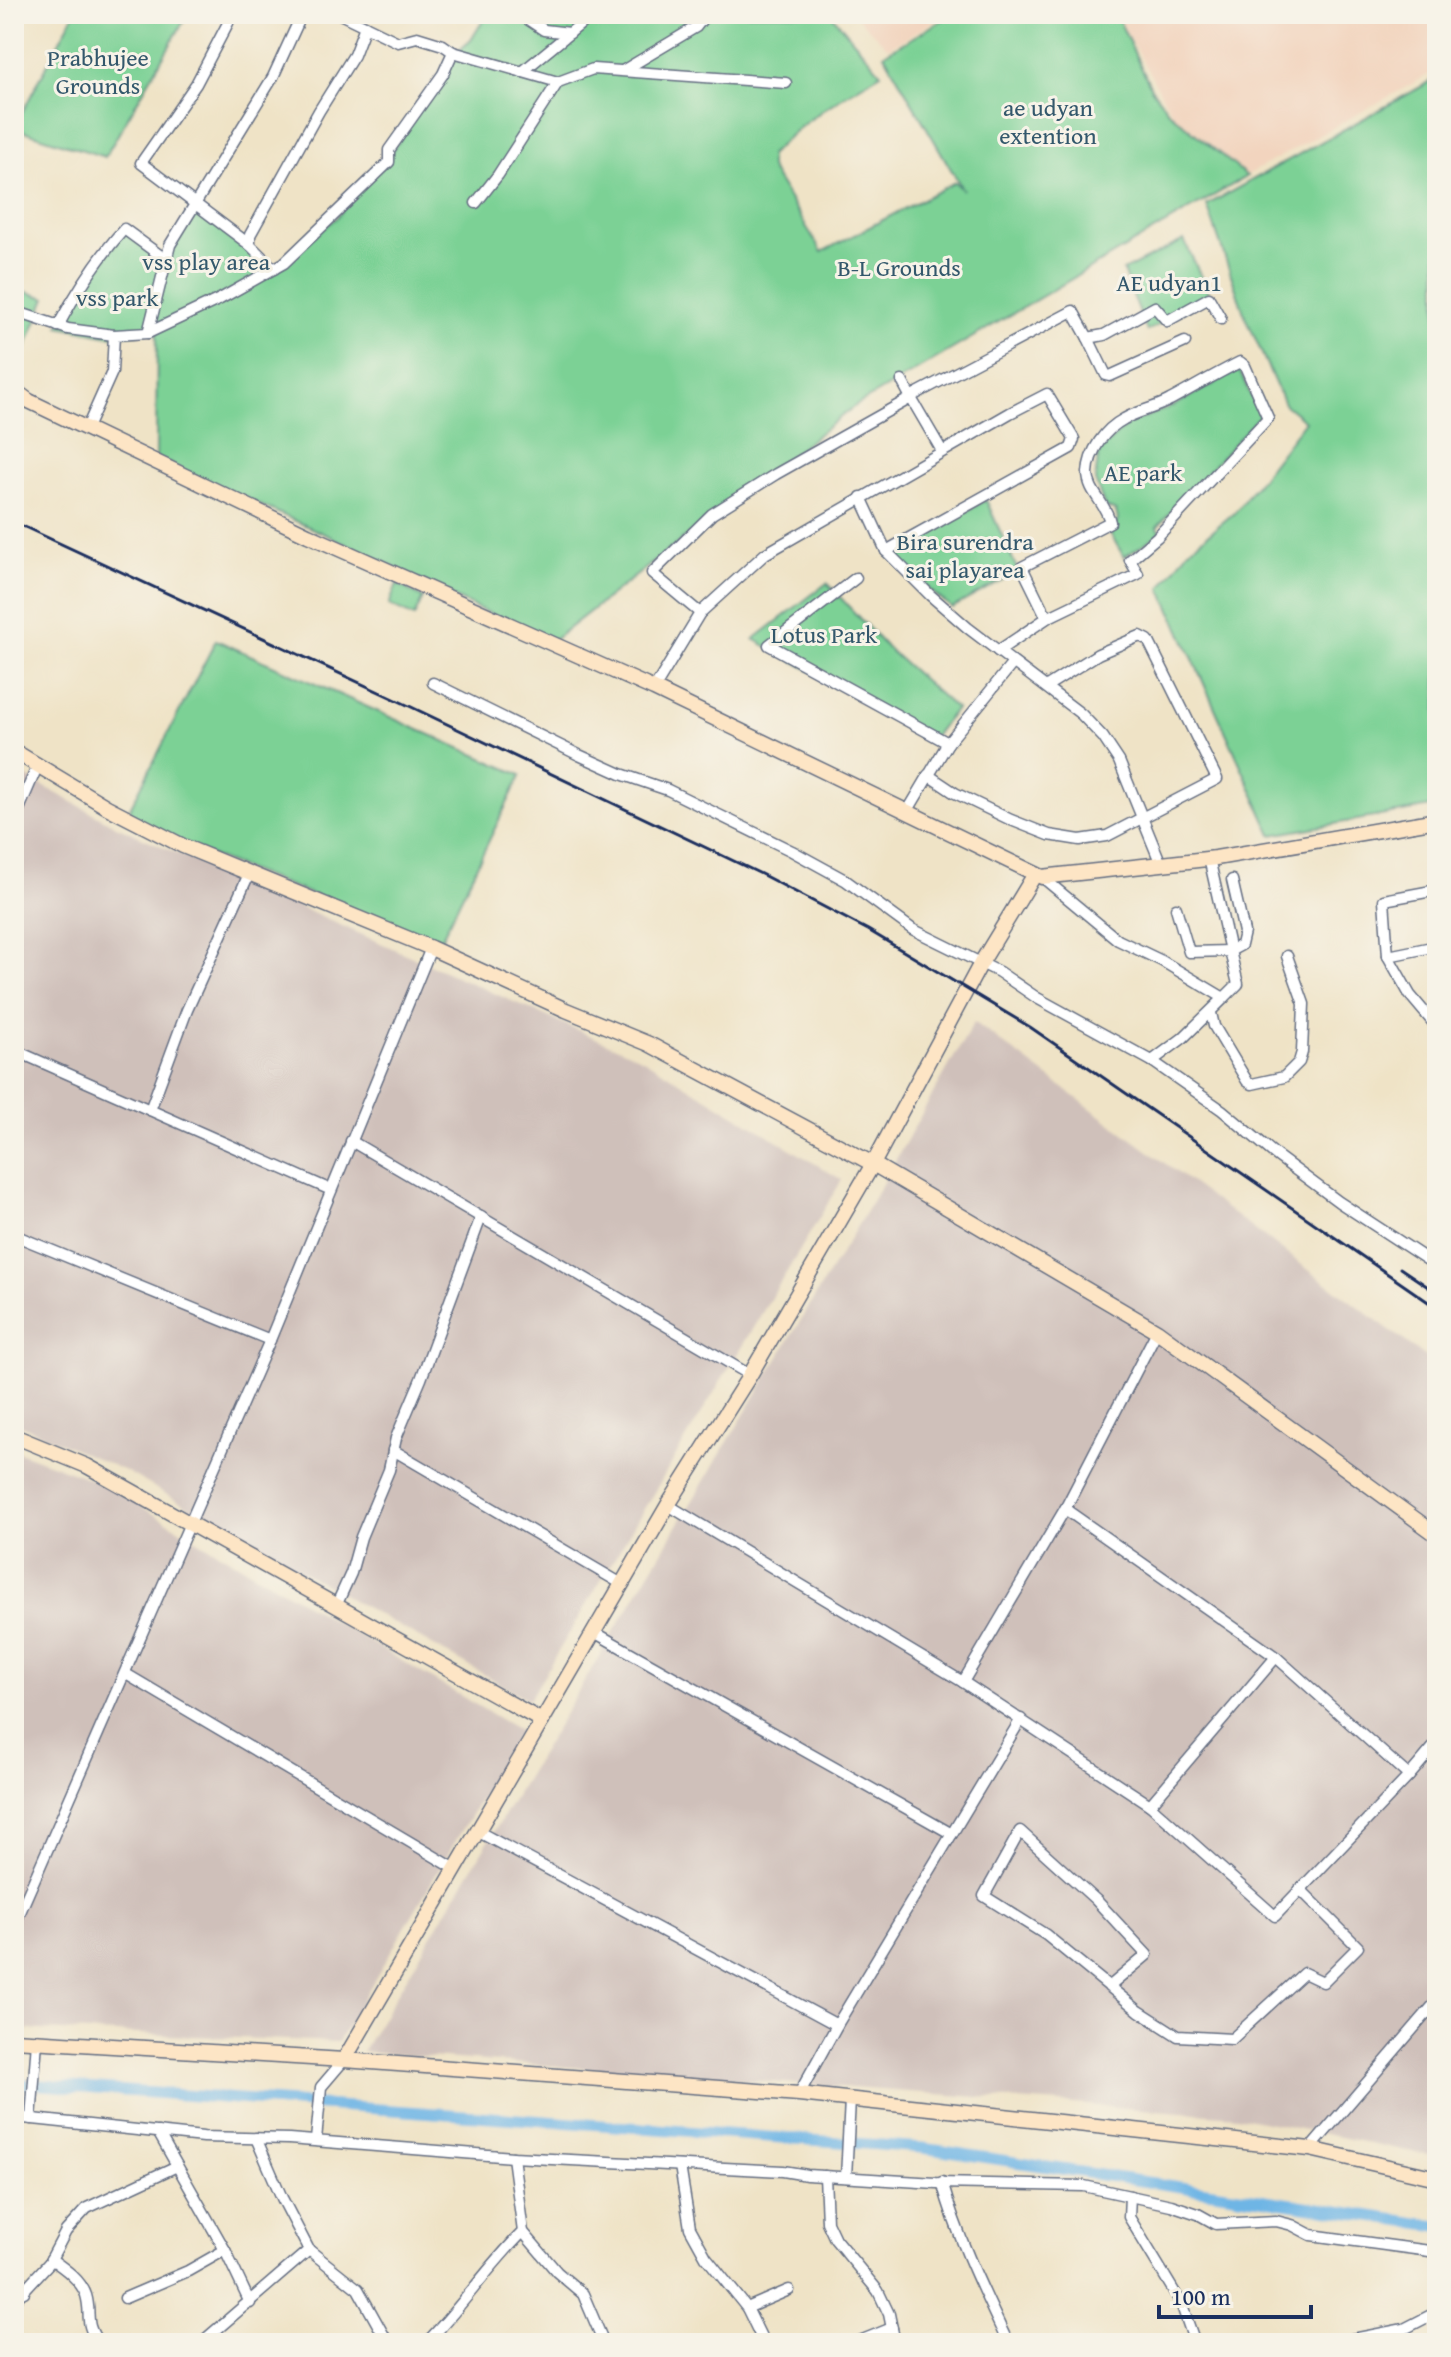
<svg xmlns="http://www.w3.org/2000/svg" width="1451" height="2357" font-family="'Gentium Book Plus',serif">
  <rect width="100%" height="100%" fill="#f7f3e8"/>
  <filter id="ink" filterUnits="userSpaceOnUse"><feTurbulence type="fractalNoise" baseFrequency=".0125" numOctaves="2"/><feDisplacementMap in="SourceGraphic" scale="16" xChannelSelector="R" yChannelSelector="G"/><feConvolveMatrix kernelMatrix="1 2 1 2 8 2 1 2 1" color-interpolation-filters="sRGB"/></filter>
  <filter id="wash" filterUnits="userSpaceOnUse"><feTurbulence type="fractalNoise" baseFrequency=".006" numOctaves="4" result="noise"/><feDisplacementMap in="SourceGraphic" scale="32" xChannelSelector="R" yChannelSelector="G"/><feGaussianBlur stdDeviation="1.8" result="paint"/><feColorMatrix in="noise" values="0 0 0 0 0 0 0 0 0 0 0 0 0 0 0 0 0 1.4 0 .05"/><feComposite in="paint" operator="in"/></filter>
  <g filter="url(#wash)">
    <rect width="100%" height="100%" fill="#efe3c6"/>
    <g fill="#f2d4be">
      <polygon points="854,14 948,14 888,48"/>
      <polygon points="1116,14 1437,14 1437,70 1247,175 1172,113"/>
    </g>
    <g fill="#cfc0ba">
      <polygon points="14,770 116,826 643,1059 842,1180 529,1700 127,1472 14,1422"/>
      <polygon points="974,1022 1437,1365 1437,2157 1237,2116 362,2052 874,1198"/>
      <polygon points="14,1450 103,1484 520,1731 338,2042 14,2029"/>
    </g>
    <g fill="#7cd195" stroke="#4c807a" stroke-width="2">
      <polygon points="74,14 188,14 105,157 14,128"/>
      <path d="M 487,14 L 831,14 L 881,73 C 843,96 800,122 770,155 L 770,168 L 822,252 L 955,182 L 963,190 L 884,54 L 953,14 L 1116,14 L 1151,88 L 1169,112 L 1247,176 L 852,408 L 552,641 L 457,599 L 360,550 L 156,458 L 157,331 L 109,336 L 59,326 L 124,229 L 165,259 L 195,207 L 273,269 L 337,217 L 392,151 L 454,55 L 471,40 Z"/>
      <polygon points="1437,78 1437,806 1272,835 1161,588 1188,551 1235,512 1305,421 1284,404 1244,313 1207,205"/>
      <polygon points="1184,240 1210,296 1147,331 1123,271"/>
      <polygon points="14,288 46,298 14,377"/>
      <polygon points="1239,370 1260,415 1157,527 1162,532 1124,557 1110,533 1118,520 1116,511 1105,507 1095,481 1099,451 1128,424 1175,405"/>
      <polygon points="986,500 1018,571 952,608 932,592 893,552"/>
      <polygon points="827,583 885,646 956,709 932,738 754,639"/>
      <polygon points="397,584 423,598 414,617 389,605"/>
      <polygon points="216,640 521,775 439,943 191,848 126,816"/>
    </g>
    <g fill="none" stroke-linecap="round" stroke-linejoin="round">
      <g stroke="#6eb5e5" stroke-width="11">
        <polyline points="14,2083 25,2084"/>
        <polyline points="42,2085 923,2148 1437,2226"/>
      </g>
    </g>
  </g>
  <g filter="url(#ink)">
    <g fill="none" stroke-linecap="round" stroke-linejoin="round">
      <defs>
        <g id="street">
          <polyline points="520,14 544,30 570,33"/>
          <polyline points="228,23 196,84 141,163 250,245"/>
          <polyline points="453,52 558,82 498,175 476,203"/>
          <polyline points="624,70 696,27 706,14"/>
          <polyline points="522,72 593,14"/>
          <polyline points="558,82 593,69 786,83"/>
          <polyline points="274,269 250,245 250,235 319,111 354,55 365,26"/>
          <polyline points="14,311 68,329 114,335 148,333 220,299 284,263 389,162 389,150 443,74 453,52 443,45 417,37 398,42 340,14"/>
          <path d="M 58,326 C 77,291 97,259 124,229 L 165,259"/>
          <polyline points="148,333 170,245 273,77 302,14"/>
          <polyline points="1088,338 1106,375 1110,376 1185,342"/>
          <polyline points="910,397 1073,311 1088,338 1104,335 1155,307 1167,321 1209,298 1221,319"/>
          <polyline points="911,398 942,451"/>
          <polyline points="87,428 112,372 114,335"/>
          <polyline points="861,497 886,551 930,595 968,628 1081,714 1103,737 1119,761 1161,864"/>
          <polyline points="856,578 769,645 948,743 1013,663"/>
          <polyline points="700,613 765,554 1010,413 1047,394 1074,439 1071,448 886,551"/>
          <path d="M 998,651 L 1047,618 L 1138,574 L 1130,560 L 1157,537 L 1268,418 L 1245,366 L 1240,362 C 1216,374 1194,387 1170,400 C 1156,408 1138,411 1124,419 C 1105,429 1089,451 1088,473 C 1088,492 1106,503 1110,522 L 1022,567 L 1047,618"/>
          <polyline points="433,683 579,755 621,774 668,790 792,851 845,880 912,929 999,972 1037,998 1152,1061 1183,1038 1224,998 1162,961 1118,940 1042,877"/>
          <polyline points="654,689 700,613 652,573 712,514 776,474 911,398 902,381"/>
          <polyline points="928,775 955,793 1011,820 1049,835 1080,840 1107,836 1217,779 1148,640 1140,636 1098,654 1047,686"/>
          <polyline points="907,812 948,743"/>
          <polyline points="14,821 37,767"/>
          <polyline points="1209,858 1230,951 1241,945 1244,932 1232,880"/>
          <polyline points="1437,890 1384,900 1388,956 1437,946"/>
          <polyline points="1176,908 1189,952 1230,951 1238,984 1224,998"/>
          <polyline points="1388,956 1410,995 1437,1027"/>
          <polyline points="1211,1013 1214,1026 1247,1081 1252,1084 1284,1077 1299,1062 1302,1052 1304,1004 1287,956"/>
          <polyline points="14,1050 331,1190"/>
          <polyline points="1152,1061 1222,1110 1277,1156 1339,1202 1437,1266"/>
          <polyline points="150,1110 187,1010 249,874"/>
          <polyline points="351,1141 750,1375"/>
          <polyline points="14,1235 270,1340"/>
          <polyline points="393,1450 622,1584"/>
          <polyline points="668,1505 963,1682 1065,1509 1276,1657 1409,1776"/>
          <polyline points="1065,1509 1157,1331"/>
          <polyline points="336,1606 351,1573 361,1537 389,1470 396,1438 421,1379 481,1217"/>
          <polyline points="594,1632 952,1834"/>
          <polyline points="126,1674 454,1868"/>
          <polyline points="963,1682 1150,1805 1275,1916 1409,1776 1437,1743"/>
          <polyline points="1150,1805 1276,1657"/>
          <polyline points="479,1832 837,2025 1021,1719"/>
          <polyline points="14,1926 270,1340 431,948"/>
          <polyline points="1109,1987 1147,1955 1096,1900 1020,1831 984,1896 1046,1935 1139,2011 1178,2036 1232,2039 1304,1973 1323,1982 1358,1947 1300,1889"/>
          <polyline points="799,2094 837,2025"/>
          <polyline points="14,2117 203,2137 289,2139 513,2157 783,2171 807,2175 936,2183 1084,2186 1171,2205 1198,2214 1216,2224 1276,2221 1292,2225 1311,2235 1437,2252"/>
          <polyline points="31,2119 37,2041"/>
          <polyline points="158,2132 225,2250 250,2303"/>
          <polyline points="256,2138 282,2198 309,2250 358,2289 388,2343"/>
          <polyline points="316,2140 321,2087 344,2060"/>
          <polyline points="1310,2149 1437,2001"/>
          <polyline points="513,2157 523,2232 557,2272 583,2294 604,2343"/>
          <polyline points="680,2166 690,2228 706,2257 747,2308 764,2343"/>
          <polyline points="825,2176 827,2222 835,2239 878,2291 889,2314 895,2343"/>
          <polyline points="846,2177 850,2100"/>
          <path d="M 942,2182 C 958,2239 983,2290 1008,2343"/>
          <polyline points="1130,2196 1129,2217 1181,2303 1195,2343"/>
          <path d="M 51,2259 C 64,2268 81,2280 86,2295 C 92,2315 83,2322 99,2343"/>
          <polyline points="14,2275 24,2292"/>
          <polyline points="125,2298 188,2271 225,2250"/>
          <polyline points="14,2301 49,2263 66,2231 87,2208 177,2166"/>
          <polyline points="747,2308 789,2290"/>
          <polyline points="435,2334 444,2343"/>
          <polyline points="31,2339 33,2343"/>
          <polyline points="201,2343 309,2250"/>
          <path d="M 426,2343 C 461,2308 488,2266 523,2232"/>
          <polyline points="855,2343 892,2328"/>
          <polyline points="1310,2343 1348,2340 1404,2329 1437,2312"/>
        </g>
        <g id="secondary">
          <polyline points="14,390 29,401 308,535 654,689 1042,877 1216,858 1437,820"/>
          <polyline points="14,751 107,807 183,846 431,948 566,1010 649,1044 873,1164 1157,1331 1437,1535"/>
          <polyline points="14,1436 87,1466 542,1721"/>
          <polyline points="14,2040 344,2060 799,2094 1310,2149 1437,2178"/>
          <polyline points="344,2060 668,1505 750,1375 873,1164 981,963 1035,874"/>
        </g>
      </defs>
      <use href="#street" stroke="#656e82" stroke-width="13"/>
      <use href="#secondary" stroke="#656e82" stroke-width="17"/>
      <use href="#street" stroke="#fff" stroke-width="10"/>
      <use href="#secondary" stroke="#fde5c5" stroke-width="14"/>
      <g stroke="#1b2f5e" stroke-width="3">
        <polyline points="14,522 403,703 761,874 868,930 1030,1027 1437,1308"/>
        <polyline points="1400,1268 1437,1293"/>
      </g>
    </g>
  </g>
  <g text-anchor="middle" stroke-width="6" stroke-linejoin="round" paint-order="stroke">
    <g font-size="24" fill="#33586c" stroke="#f7f3e8">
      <text x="98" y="66">Prabhujee<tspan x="98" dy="28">Grounds</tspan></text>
      <text x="1048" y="116">ae udyan<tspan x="1048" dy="28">extention</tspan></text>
      <text x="206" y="270">vss play area</text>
      <text x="899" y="276">B-L Grounds</text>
      <text x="1169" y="291">AE udyan1</text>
      <text x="117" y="306">vss park</text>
      <text x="1143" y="481">AE park</text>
      <text x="965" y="550">Bira surendra<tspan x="965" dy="28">sai playarea</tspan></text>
      <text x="824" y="643">Lotus Park</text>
    </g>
  </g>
  <rect width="1451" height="2357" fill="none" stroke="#f7f3e8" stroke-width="48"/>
  <path d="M1159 2305v12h152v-12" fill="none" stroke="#1b2f5e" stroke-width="4"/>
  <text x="1171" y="2305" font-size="24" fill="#1b2f5e" stroke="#f7f3e8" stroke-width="6" paint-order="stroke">100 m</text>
</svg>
